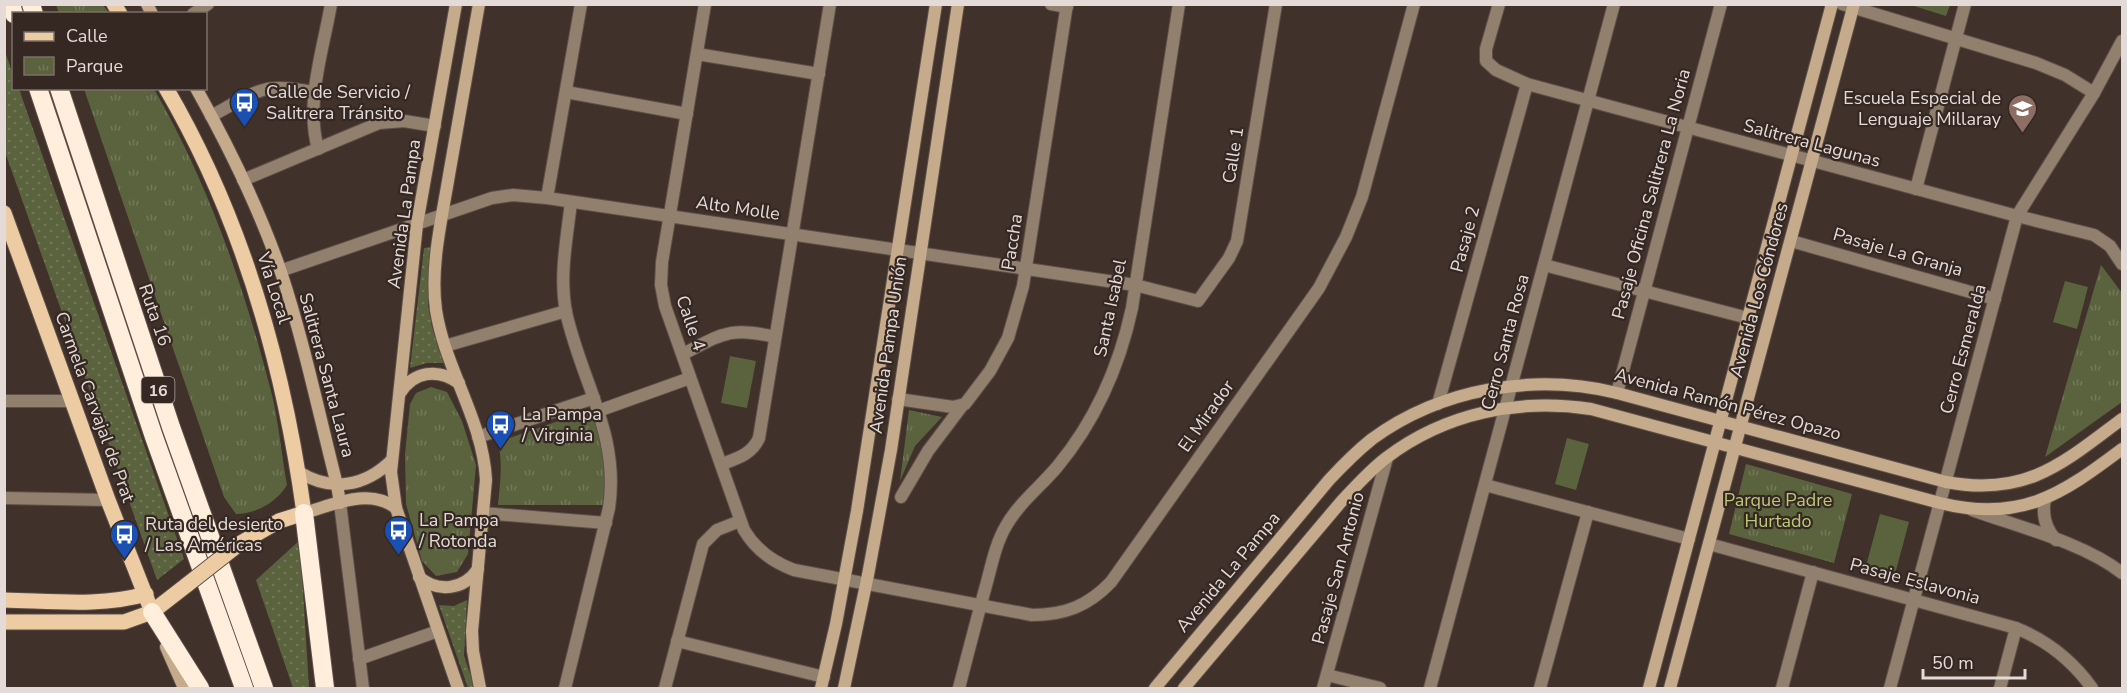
<svg xmlns="http://www.w3.org/2000/svg" width="2127" height="693" font-family="'Nunito Sans',sans-serif">
  <defs>
    <pattern id="grass-dots" width="8" height="8" patternUnits="userSpaceOnUse" patternTransform="scale(1.5)"><rect width="8" height="8" fill="#5b623e"/><path d="M2 2h.1M6 6h.1" fill="none" stroke="#727859" stroke-width="1.8" stroke-linecap="round"/></pattern>
    <pattern id="park-tufts" width="24" height="20" patternUnits="userSpaceOnUse" patternTransform="scale(1.5)"><rect width="24" height="20" fill="#5b623e"/><path d="M3 7l-1-3M5 7V3M7 7l1-3M15 17l-1-3M17 17v-4M19 17l1-3" fill="none" stroke="#727859"/></pattern>
  </defs>
  <rect width="100%" height="100%" fill="#40312b"/>
  <g fill="url(#grass-dots)">
    <polygon points="4,49 13,74 14,88 19,89 184,559 157,580 5,152"/>
    <polygon points="431,247 428,306 432,327 444,363 427,363 410,368 424,248"/>
    <polygon points="300,540 309,688 293,688 256,580"/>
    <polygon points="467,600 464,656 475,688 468,688 439,605 454,606"/>
  </g>
  <g fill="url(#park-tufts)">
    <polygon points="56,5 103,5 109,13 59,13"/>
    <path d="M 84,89 L 154,89 C 209,184 246,292 273,399 C 279,427 282,456 287,485 C 277,502 256,514 236,514 L 224,497 Z"/>
    <polygon points="2101,265 2122,293 2122,402 2045,457"/>
    <polygon points="431,387 447,392 462,421 476,465 468,554 457,572 436,576 422,561 406,504 405,454 410,404 416,393"/>
    <path d="M 590,410 C 610,450 609,461 604,505 L 498,505 C 500,483 503,463 498,442 Z"/>
    <polygon points="909,410 942,417 915,446 900,481"/>
    <polygon points="1746,464 1852,494 1834,563 1729,534"/>
  </g>
  <g fill="#5b623e">
    <polygon points="1914,5 1914,4 1950,5 1946,16 1914,6"/>
    <polygon points="2065,281 2088,287 2077,329 2053,322"/>
    <polygon points="730,356 756,361 747,408 721,403"/>
    <polygon points="1567,438 1589,444 1576,490 1555,484"/>
    <polygon points="1880,514 1909,522 1895,574 1866,566"/>
  </g>
  <g fill="none" stroke-linecap="round" stroke-linejoin="round">
    <defs>
      <g id="street">
        <path d="M 705,4 L 662,262 L 661,285 L 665,306 L 744,530 C 756,550 772,562 794,570 L 1032,615 C 1065,615 1088,606 1111,582 L 1319,288 L 1346,237 L 1362,197 L 1414,4"/>
        <polyline points="1051,4 1067,7"/>
        <polyline points="1499,4 1486,49 1486,61 1496,70 1527,84 2017,216 2094,235 2110,246 2122,264"/>
        <polyline points="1842,4 2036,63 2065,75 2094,93"/>
        <polyline points="193,14 208,4"/>
        <polyline points="697,54 819,74"/>
        <polyline points="566,92 687,114"/>
        <path d="M 211,116 C 229,107 248,93 267,89 C 283,86 299,90 315,92"/>
        <path d="M 318,149 C 305,102 323,51 331,4"/>
        <polyline points="243,180 379,123 404,121 435,126"/>
        <polyline points="1916,189 1965,4"/>
        <polyline points="547,198 581,4"/>
        <polyline points="1791,241 1995,299"/>
        <polyline points="1544,265 1748,318"/>
        <polyline points="280,271 492,198 513,195 547,198 1135,285 1198,301 1229,258 1237,241 1276,4"/>
        <polyline points="445,346 566,311"/>
        <path d="M 683,354 C 722,334 730,326 775,337"/>
        <polyline points="1617,393 1721,4"/>
        <polyline points="898,399 953,407 965,404 990,371 1008,338 1023,286 1067,4"/>
        <polyline points="4,401 72,401"/>
        <polyline points="1438,404 1527,84"/>
        <polyline points="598,411 690,378"/>
        <polyline points="478,437 594,398"/>
        <path d="M 722,464 C 738,458 752,454 759,438 L 830,4"/>
        <polyline points="1485,485 1689,539"/>
        <polyline points="901,497 928,451 962,406"/>
        <polyline points="4,498 108,500"/>
        <path d="M 2045,499 C 2042,514 2045,528 2056,540"/>
        <polyline points="340,503 363,688"/>
        <path d="M 1972,510 C 2019,527 2084,543 2122,573"/>
        <polyline points="483,513 606,523"/>
        <path d="M 1709,544 L 2016,628 C 2048,641 2072,660 2092,688"/>
        <polyline points="677,641 824,677"/>
        <polyline points="359,659 438,631"/>
        <polyline points="1327,675 1380,688"/>
        <path d="M 565,688 L 609,508 C 620,434 581,381 566,312 C 559,275 567,238 571,202"/>
        <polyline points="665,688 703,544 717,530 740,521"/>
        <path d="M 959,688 C 968,653 977,618 987,582 C 992,563 996,543 1006,526 C 1019,503 1040,487 1057,467 C 1096,420 1119,368 1132,308 L 1179,4"/>
        <polyline points="1323,688 1387,458"/>
        <polyline points="1430,688 1614,4"/>
        <polyline points="1540,688 1588,512"/>
        <polyline points="1782,688 1813,572"/>
        <polyline points="1890,688 2017,216 2094,93 2122,41"/>
        <polyline points="2000,688 2016,628"/>
      </g>
      <g id="secondary">
        <polyline points="147,4 152,14"/>
        <polyline points="456,4 417,224 391,472 396,508 458,688"/>
        <path d="M 479,4 C 469,61 459,118 449,175 C 442,218 430,266 436,310 C 445,369 483,420 486,480 L 472,631 L 473,651 L 480,688"/>
        <path d="M 196,88 C 229,147 259,208 281,272 C 304,342 319,414 337,485 L 340,503"/>
        <path d="M 400,393 C 414,371 438,368 459,383"/>
        <path d="M 299,472 C 331,492 365,487 392,460"/>
        <path d="M 304,513 C 333,505 369,487 396,508"/>
        <path d="M 419,577 C 438,593 464,590 478,569"/>
        <polyline points="166,647 184,688"/>
        <polyline points="821,688 836,624 857,511 936,4"/>
        <polyline points="844,688 868,575 891,450 958,4"/>
        <path d="M 1155,688 L 1329,480 C 1343,465 1357,451 1372,439 C 1442,388 1534,373 1617,393 L 1946,482 C 2026,497 2062,464 2122,419"/>
        <path d="M 1184,688 L 1340,503 C 1355,487 1369,471 1386,458 C 1445,413 1519,398 1591,409 L 1940,503 C 2020,523 2061,495 2122,449"/>
        <polyline points="1649,688 1832,4"/>
        <polyline points="1670,688 1854,4"/>
      </g>
      <g id="primary">
        <polyline points="114,4 120,14"/>
        <path d="M 166,88 C 242,218 284,366 304,513 L 279,521 L 239,544"/>
        <polyline points="4,213 108,500 152,612"/>
        <path d="M 4,600 C 52,601 101,607 146,594"/>
        <polyline points="4,622 124,622 152,612 188,584"/>
      </g>
      <g id="highway">
        <polyline points="11,4 14,14"/>
        <polyline points="31,4 34,14"/>
        <polyline points="38,88 154,437 244,688"/>
        <polyline points="59,88 171,427 264,688"/>
        <polyline points="304,513 325,688"/>
        <polyline points="152,612 200,688"/>
      </g>
    </defs>
    <use href="#street" stroke="#5e4f4a" stroke-width="14"/>
    <use href="#secondary" stroke="#5e4f4a" stroke-width="14"/>
    <use href="#primary" stroke="#5e4f4a" stroke-width="17"/>
    <use href="#highway" stroke="#5e4f4a" stroke-width="20"/>
    <use href="#street" stroke="#91806d" stroke-width="12"/>
    <use href="#secondary" stroke="#c5ab8b" stroke-width="12"/>
    <use href="#primary" stroke="#edcca3" stroke-width="15"/>
    <use href="#highway" stroke="#feeedb" stroke-width="18"/>
    <defs>
      <polyline id="primary-bridge" points="188,584 239,544"/>
    </defs>
    <use href="#primary-bridge" stroke="#5e4f4a" stroke-width="17" stroke-linecap="butt"/>
    <use href="#primary-bridge" stroke="#edcca3" stroke-width="15"/>
  </g>
  <defs>
    <symbol id="bus-pin" viewBox="-11 -11 22 30"><path d="M0 17L-7.5 6A9.5 9.5 0 1 1 7.5 6Z" fill="#1a4fb4" stroke="#352722"/><path d="M-5-6H5V4H4V6H2V4H-2V6H-4V4H-5ZM-3.5-4V0h7V-4ZM-3.5 1.2v1.5H-2V1.2ZM2 1.2v1.5H3.5V1.2Z" fill="#fff"/></symbol>
    <symbol id="school-pin" viewBox="-11 -11 22 30"><path d="M0 17L-7.5 6A9.5 9.5 0 1 1 7.5 6Z" fill="#8d6e63" stroke="#352722"/><path d="M0-5L7-2L0 1L-7-2ZM-4 1L0 2.5L4 1V4Q0 6-4 4Z" fill="#fff"/></symbol>
  </defs>
  <g fill-rule="evenodd">
    <use href="#bus-pin" x="228" y="86" width="33" height="45"/>
    <use href="#school-pin" x="2006" y="92" width="33" height="45"/>
    <use href="#bus-pin" x="484" y="408" width="33" height="45"/>
    <use href="#bus-pin" x="382" y="514" width="33" height="45"/>
    <use href="#bus-pin" x="108" y="518" width="33" height="45"/>
  </g>
  <g text-anchor="middle" stroke-width="4.5" stroke-linejoin="round" paint-order="stroke">
    <rect fill="#352722" stroke="#b0a4a1" stroke-width="1.5" x="141.5" y="377" width="33" height="26" rx="4.5"/>
    <g font-size="16" font-weight="bold" fill="#e4dad7">
      <text x="158" y="396">16</text>
    </g>
    <g font-size="18" fill="#e4dad7" stroke="#352722" text-anchor="start">
      <text x="266" y="98">Calle de Servicio /<tspan x="266" dy="21">Salitrera Tránsito</tspan></text>
      <text x="2001" y="104" text-anchor="end">Escuela Especial de<tspan x="2001" dy="21">Lenguaje Millaray</tspan></text>
      <text x="522" y="420">La Pampa<tspan x="522" dy="21">/ Virginia</tspan></text>
      <text x="419" y="526">La Pampa<tspan x="419" dy="21">/ Rotonda</tspan></text>
      <text x="145" y="530">Ruta del desierto<tspan x="145" dy="21">/ Las Américas</tspan></text>
    </g>
    <g font-size="18" fill="#e4dad7" stroke="#352722">
      <text transform="translate(1812 143) rotate(15)" y="6">Salitrera Lagunas</text>
      <text transform="translate(1233 155) rotate(-81)" y="6">Calle 1</text>
      <text transform="translate(1651 194) rotate(-75)" y="6">Pasaje Oficina Salitrera La Noria</text>
      <text transform="translate(738 208) rotate(8)" y="6">Alto Molle</text>
      <text transform="translate(404 214) rotate(-82)" y="6">Avenida La Pampa</text>
      <text transform="translate(1465 239) rotate(-75)" y="6">Pasaje 2</text>
      <text transform="translate(1012 242) rotate(-81)" y="6">Paccha</text>
      <text transform="translate(1898 252) rotate(16)" y="6">Pasaje La Granja</text>
      <text transform="translate(274 288) rotate(72)" y="6">Vía Local</text>
      <text transform="translate(1759 290) rotate(-75)" y="6">Avenida Los Cóndores</text>
      <text transform="translate(1110 308) rotate(-78)" y="6">Santa Isabel</text>
      <text transform="translate(155 315) rotate(71)" y="6">Ruta 16</text>
      <text transform="translate(691 323) rotate(71)" y="6">Calle 4</text>
      <text transform="translate(1505 342) rotate(-75)" y="6">Cerro Santa Rosa</text>
      <text transform="translate(888 345) rotate(-82)" y="6">Avenida Pampa Unión</text>
      <text transform="translate(1963 349) rotate(-75)" y="6">Cerro Esmeralda</text>
      <text transform="translate(327 375) rotate(75)" y="6">Salitrera Santa Laura</text>
      <text transform="translate(1728 404) rotate(15)" y="6">Avenida Ramón Pérez Opazo</text>
      <text transform="translate(95 407) rotate(70)" y="6">Carmela Carvajal de Prat</text>
      <text transform="translate(1206 416) rotate(-55)" y="6">El Mirador</text>
      <text transform="translate(1338 568) rotate(-75)" y="6">Pasaje San Antonio</text>
      <text transform="translate(1228 572) rotate(-50)" y="6">Avenida La Pampa</text>
      <text transform="translate(1915 581) rotate(15)" y="6">Pasaje Eslavonia</text>
    </g>
    <g font-size="18" fill="#bbc976" stroke="#352722">
      <text x="1778" y="506">Parque Padre<tspan x="1778" dy="21">Hurtado</tspan></text>
    </g>
  </g>
  <rect width="2127" height="693" fill="none" stroke="#e4dad7" stroke-width="12"/>
  <rect x="12" y="12" width="195" height="78" fill="#352722" stroke="#7b6f6a" stroke-width="1.5"/>
  <rect x="24" y="32" width="30" height="9" fill="#edcca3" stroke="#7b6f6a" stroke-width="1.5"/>
  <text x="66" y="42" font-size="18" fill="#e4dad7">Calle</text>
  <rect x="24" y="57" width="30" height="18" fill="url(#park-tufts)" stroke="#7b6f6a" stroke-width="1.5"/>
  <text x="66" y="72" font-size="18" fill="#e4dad7">Parque</text>
  <path d="M1923 669v9h102v-9" fill="none" stroke="#e4dad7" stroke-width="3"/>
  <text x="1932" y="669" font-size="18" fill="#e4dad7" stroke="#352722" stroke-width="4.5" paint-order="stroke">50 m</text>
</svg>
